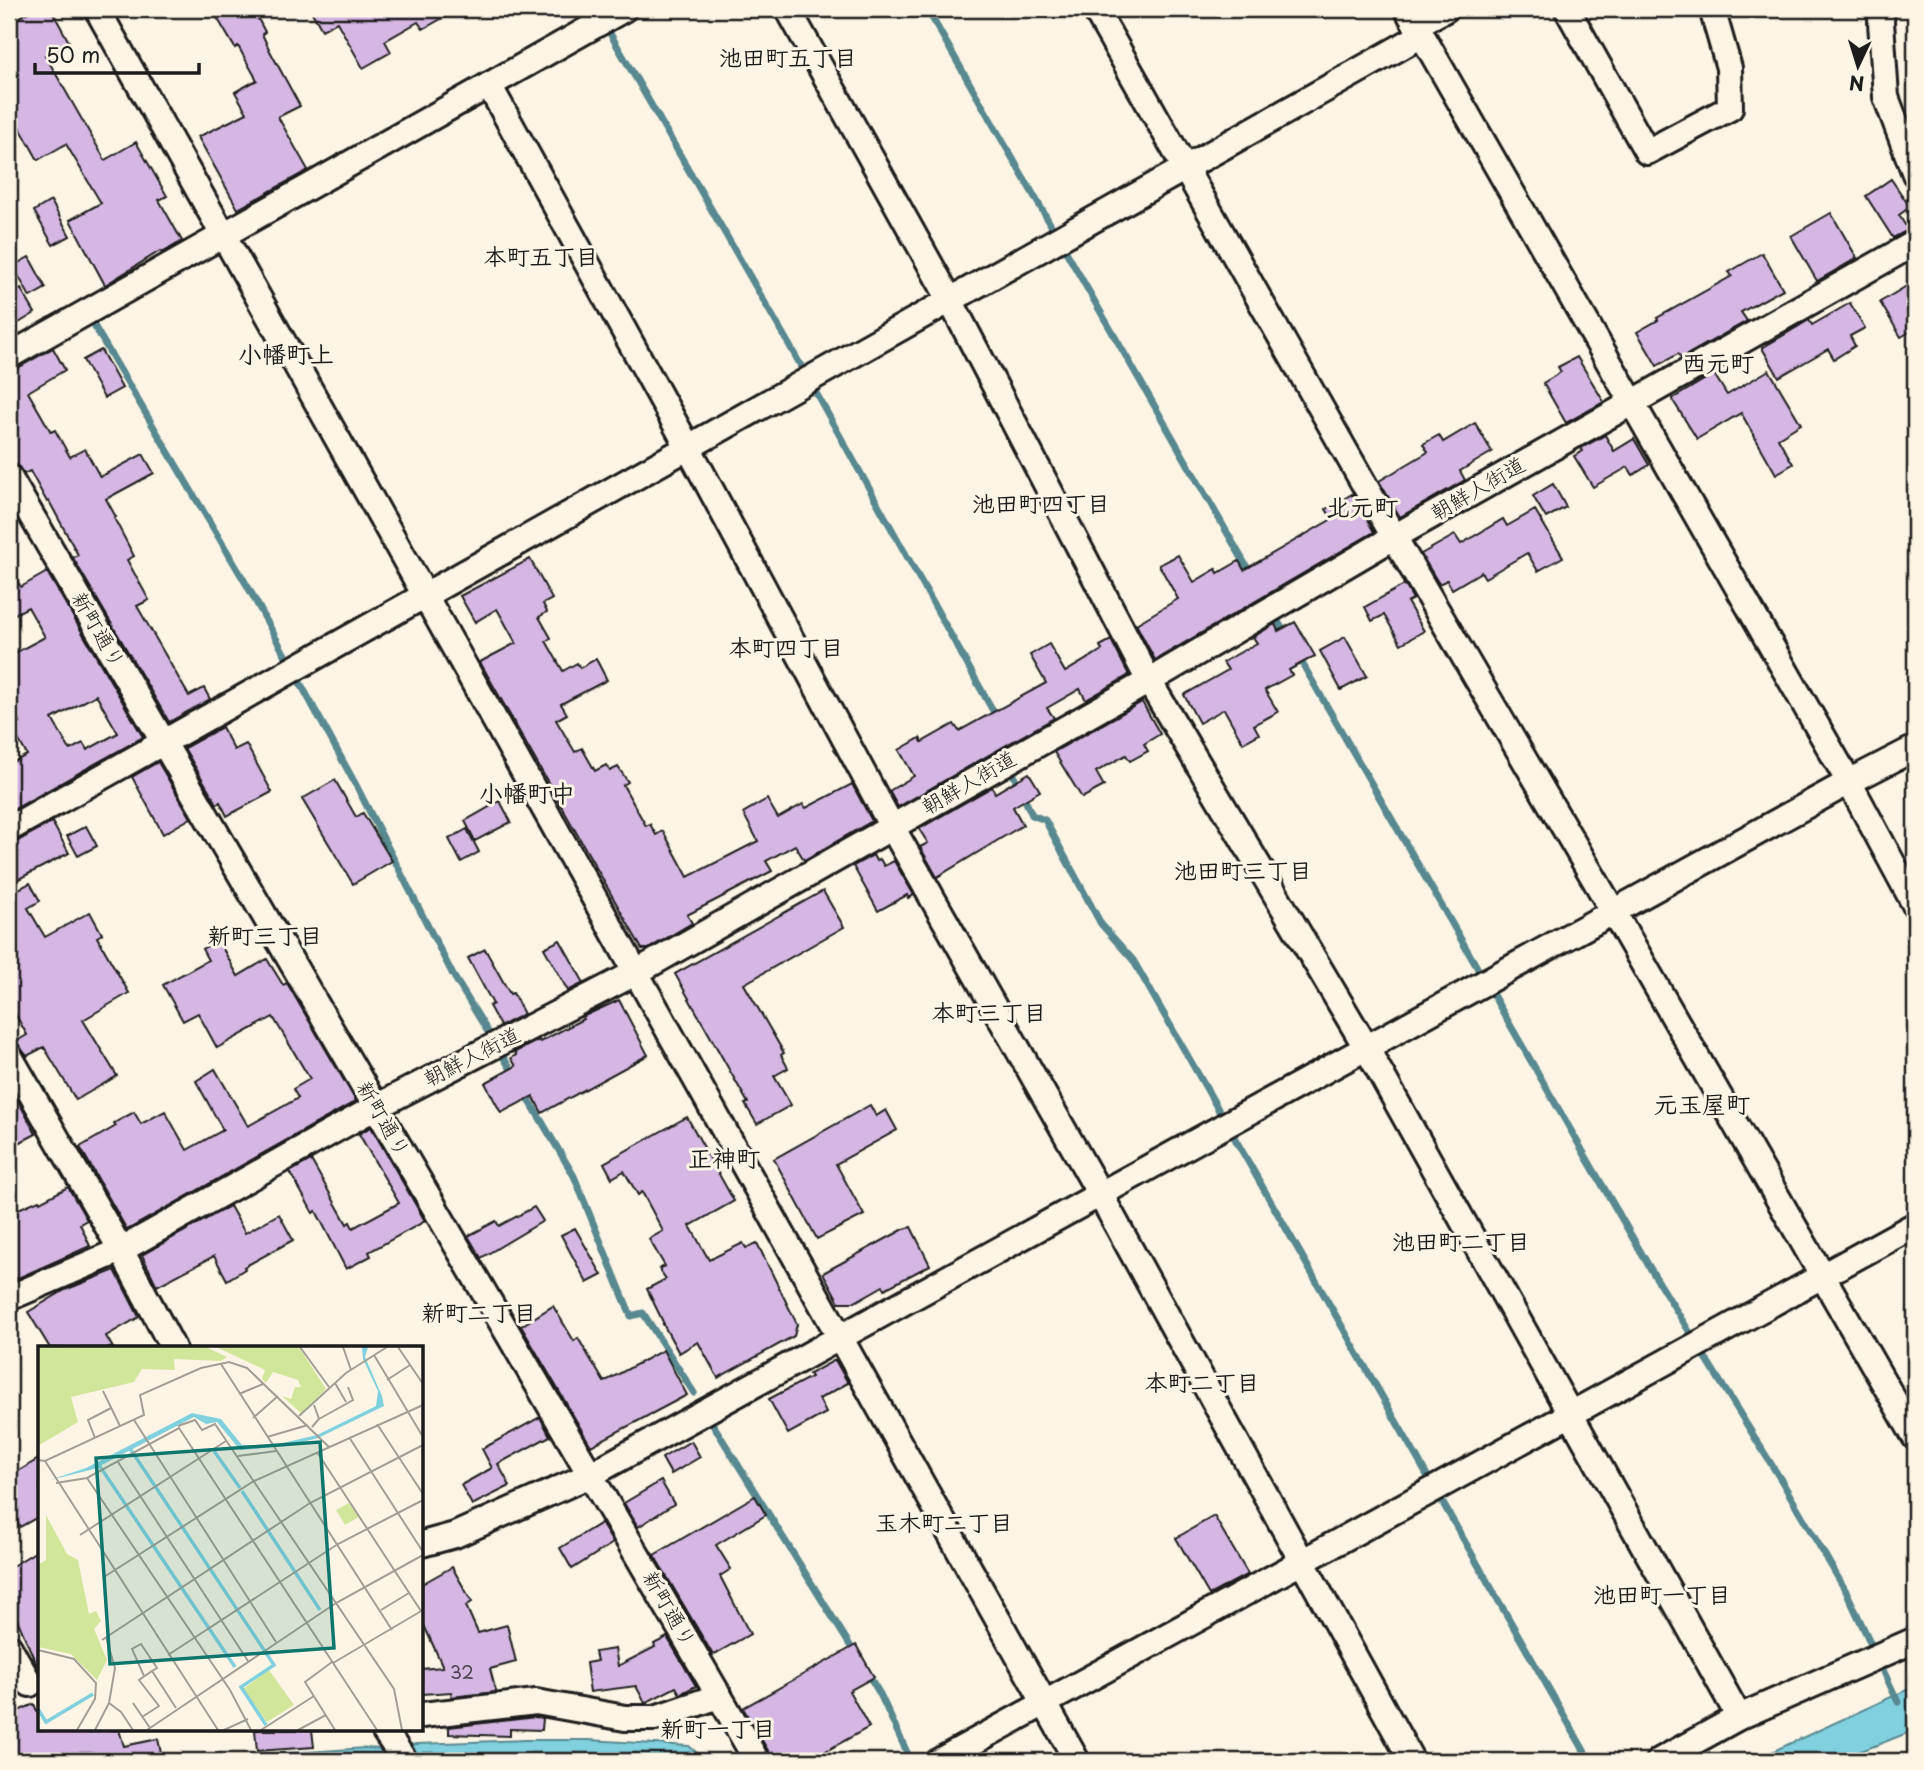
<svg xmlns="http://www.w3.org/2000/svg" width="1924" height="1770" font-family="'Playpen Sans','Klee One',sans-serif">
  <rect width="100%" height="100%" fill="#fcf5e5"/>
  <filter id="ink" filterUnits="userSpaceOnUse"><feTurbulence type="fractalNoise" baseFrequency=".0143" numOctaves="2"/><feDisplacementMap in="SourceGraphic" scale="14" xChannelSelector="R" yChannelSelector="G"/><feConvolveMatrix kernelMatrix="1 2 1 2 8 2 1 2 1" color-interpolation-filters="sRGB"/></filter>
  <g filter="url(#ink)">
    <g fill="#81d0de" stroke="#598890" stroke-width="2">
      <polygon points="1915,1686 1915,1730 1836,1761 1752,1761"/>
      <polygon points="525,1740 589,1740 689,1746 706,1761 217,1761 280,1754 365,1748 382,1749 417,1744"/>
    </g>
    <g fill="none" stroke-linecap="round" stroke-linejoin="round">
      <g stroke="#598890" stroke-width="7">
        <polyline points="596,9 791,348 997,718"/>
        <polyline points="927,9 1252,576"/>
        <polyline points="93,324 248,587 357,787 453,975 515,1076"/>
        <polyline points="1260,590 1287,637"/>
        <polyline points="1298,656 1650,1268 1781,1480 1847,1593 1898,1702"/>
        <polyline points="1014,764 1014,776 1032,815 1045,820 1101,924 1133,960 1590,1761"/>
        <polyline points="525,1093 574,1176 631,1316 643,1313 694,1393"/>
        <polyline points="714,1426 856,1655"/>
        <polyline points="866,1671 880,1694 911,1761"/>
      </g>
    </g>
    <g fill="#d6b7e4" stroke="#1c1c1c" stroke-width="2" fill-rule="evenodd">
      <polygon points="34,9 51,9 69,42 45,55 105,160 136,142 167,196 159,200 182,241 162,253 160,251 105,285 70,220 101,203 66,144 38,160 9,108 9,23"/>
      <polygon points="212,9 253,9 265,32 262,34 270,51 300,106 278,117 308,170 238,209 198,137 247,113 235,92 257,80 238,46 235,48"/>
      <polygon points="310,9 459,9 423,29 418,22 385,41 391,52 363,68 337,22 322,30"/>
      <polygon points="1891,179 1910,207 1899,215 1908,230 1893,238 1866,196"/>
      <polygon points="51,201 70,236 53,245 34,211"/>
      <polygon points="1831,213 1857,258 1817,281 1791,236"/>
      <polygon points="1762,253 1783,289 1741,312 1747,321 1681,358 1678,354 1657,366 1637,332 1658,320 1657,318 1732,276 1729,272"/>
      <polygon points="29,257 46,288 30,297 13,266"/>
      <polygon points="1915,281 1915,329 1901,337 1880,302"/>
      <polygon points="21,289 35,313 9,329 9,296"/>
      <polygon points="1850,303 1865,328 1850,336 1855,346 1834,359 1828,349 1779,377 1762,348 1809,320 1812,325"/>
      <polygon points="53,348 65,370 28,392 51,432 55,430 70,457 85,449 100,477 143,454 154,473 106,499 116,517 114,518 134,556 127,560 149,600 137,606 189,696 204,688 210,699 169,722 73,558 78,555 49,501 47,502 30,471 24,474 17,465 9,462 9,371 16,369"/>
      <polygon points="101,350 122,388 104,398 83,360"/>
      <polygon points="1577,357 1604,402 1566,423 1543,383 1561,372 1558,367"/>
      <polygon points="1769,370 1801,424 1778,438 1793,464 1776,474 1741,413 1697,439 1672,399 1714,374 1727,395"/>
      <polygon points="1475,423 1492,452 1460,471 1465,480 1400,517 1379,481 1428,452 1423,444 1439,435 1443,442"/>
      <polygon points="1605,435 1614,451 1634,439 1649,465 1633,475 1628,467 1593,487 1574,456 1583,451 1581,448"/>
      <polygon points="1553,484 1566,507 1546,518 1533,496"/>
      <polygon points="1352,494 1374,532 1155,660 1136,624 1178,599 1159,565 1178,555 1194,582 1216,569 1218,573 1239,561 1244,570 1332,519 1326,509"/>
      <polygon points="1535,510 1563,557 1538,571 1527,553 1485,578 1481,572 1452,589 1447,580 1439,584 1421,554 1455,535 1461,544 1503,519 1507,526"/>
      <polygon points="530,559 552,599 543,604 547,612 539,617 551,638 546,641 563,671 577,663 580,668 596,659 607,680 561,704 567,714 556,720 575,752 582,748 595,771 606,765 610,771 618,767 628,782 623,785 646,826 650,824 656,835 663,831 688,877 758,841 743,813 767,799 778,818 803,804 806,808 852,784 872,821 804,860 795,845 766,861 772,871 687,915 692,923 648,949 642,949 480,662 516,643 497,609 475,622 460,596"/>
      <path d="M 9,567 L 21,587 L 47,572 L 143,737 L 9,812 L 9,764 L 27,755 L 12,728 L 20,723 L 9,703 L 9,656 L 45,637 L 28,607 L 9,617 ZM 96,695 L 118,733 L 87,750 L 83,743 L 70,750 L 52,719 Z"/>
      <polygon points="1402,580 1413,599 1407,602 1424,631 1401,644 1384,615 1372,621 1365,607 1404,585"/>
      <polygon points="1295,622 1315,656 1289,670 1292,675 1265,690 1278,712 1254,725 1259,734 1243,743 1224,709 1199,723 1184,695 1228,670 1223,662 1257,643 1253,637 1275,624 1278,631"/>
      <polygon points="1345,637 1367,676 1341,690 1320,651"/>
      <polygon points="1111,640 1129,675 1086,700 1080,689 1047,708 1054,718 898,807 889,791 914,776 899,750 920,738 922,742 954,724 959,731 1046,683 1030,655 1049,644 1065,672 1102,650 1100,646"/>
      <polygon points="1142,702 1160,734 1144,744 1148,751 1130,761 1126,755 1096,772 1104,786 1082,798 1054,752"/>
      <polygon points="222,727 234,750 246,744 272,792 227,816 220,802 217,804 184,748"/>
      <polygon points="158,762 191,818 163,834 132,777"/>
      <polygon points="1029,773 1040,791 1013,807 1023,825 937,877 920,847 928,843 919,829 992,787 995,793"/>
      <polygon points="335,780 356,817 363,813 392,861 353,884 302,799"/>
      <polygon points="500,801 511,822 475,841 465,821"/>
      <polygon points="52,822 69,853 9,884 9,844 16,842"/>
      <polygon points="86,826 97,846 78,856 67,836"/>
      <polygon points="467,829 479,852 461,862 449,839"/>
      <polygon points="873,855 876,861 880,859 884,866 894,861 914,895 908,898 907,895 878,911 853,866"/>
      <polygon points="30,883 40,901 28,908 45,937 90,912 102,934 97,937 129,993 83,1020 117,1076 76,1100 44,1047 27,1056 15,1042 27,1035 9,1003 9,894"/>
      <polygon points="823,891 844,927 744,984 784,1053 781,1055 788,1068 774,1076 791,1105 757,1124 745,1104 748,1103 675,974"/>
      <polygon points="218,940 238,976 267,959 283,985 287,983 356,1101 127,1230 80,1147 116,1126 114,1123 134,1112 141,1124 165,1111 187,1150 223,1130 196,1081 215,1069 248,1126 298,1098 293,1089 310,1079 273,1017 217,1048 198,1013 183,1021 163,985 208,960 202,949"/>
      <polygon points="560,940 584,983 568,991 544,948"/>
      <polygon points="485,949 510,994 513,993 524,1014 500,1026 489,1006 493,1004 468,958"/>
      <polygon points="619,1000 648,1055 542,1113 533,1096 501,1113 485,1083 516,1066 511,1058 516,1055 515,1052 539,1040 540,1042 583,1019 582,1017"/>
      <polygon points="9,1084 36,1134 9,1148"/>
      <polygon points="870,1105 876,1116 886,1110 897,1130 836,1164 864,1215 817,1239 774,1159"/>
      <polygon points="687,1117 734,1201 690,1226 709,1260 743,1243 746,1248 757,1243 797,1324 794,1336 718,1378 698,1342 679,1353 663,1324 664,1324 647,1289 666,1279 659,1269 665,1266 649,1239 663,1231 642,1192 638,1195 624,1171 612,1178 604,1163"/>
      <polygon points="371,1127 425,1221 369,1252 371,1256 346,1269 316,1211 313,1213 290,1172 311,1160 347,1224 350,1222 353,1228 399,1203 359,1134"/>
      <polygon points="68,1187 87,1220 80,1224 90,1246 9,1282 9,1213 39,1200 40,1202"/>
      <polygon points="230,1206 245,1233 279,1214 293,1240 244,1267 245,1269 227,1280 214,1256 157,1286 142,1255"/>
      <polygon points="534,1207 543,1221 481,1258 468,1236 496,1221 499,1226"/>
      <polygon points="911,1227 930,1265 885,1289 883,1286 855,1302 839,1302 823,1273 904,1229"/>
      <polygon points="575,1228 602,1275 587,1283 561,1235"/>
      <polygon points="115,1270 139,1317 106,1336 113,1348 50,1348 28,1312 65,1290"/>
      <polygon points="553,1306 574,1341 578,1338 604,1382 663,1350 687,1395 591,1446 521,1326"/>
      <polygon points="835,1360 848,1383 819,1399 826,1413 788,1434 769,1399 811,1377 809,1374"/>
      <polygon points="540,1417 550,1436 498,1464 510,1486 472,1505 461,1485 492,1468 482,1449"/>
      <polygon points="691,1441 700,1457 671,1474 662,1458"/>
      <polygon points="40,1458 40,1516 20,1527 9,1506 9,1477"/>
      <polygon points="661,1481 674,1504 638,1527 624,1503"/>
      <polygon points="755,1496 766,1515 716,1545 731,1569 720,1576 750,1634 713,1655 654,1555"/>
      <polygon points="1214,1516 1248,1574 1209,1595 1176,1538"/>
      <polygon points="601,1523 613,1543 572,1569 560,1548"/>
      <polygon points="40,1549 40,1672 9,1601 9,1568"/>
      <polygon points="452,1567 472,1602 466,1606 478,1633 507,1625 516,1662 490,1669 496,1692 451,1697 452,1692 422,1694 422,1669 443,1667 422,1621 422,1584"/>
      <polygon points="667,1637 696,1686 680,1694 676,1687 645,1703 636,1686 590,1692 586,1663 597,1661 595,1652 615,1649 618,1666 655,1647 654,1644"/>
      <polygon points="856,1645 874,1677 849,1691 869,1727 821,1754 825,1761 772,1761 770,1754 743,1708"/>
      <polygon points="34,1704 40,1718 40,1730 119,1730 124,1746 158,1739 162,1758 147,1761 9,1761 9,1715"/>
      <polygon points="536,1717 543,1718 542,1730 510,1729 510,1736 449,1734 449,1727"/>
      <polygon points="255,1730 312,1730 314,1747 257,1751"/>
    </g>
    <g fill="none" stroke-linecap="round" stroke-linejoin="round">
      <defs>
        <g id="minor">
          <polyline points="97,9 1077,1761"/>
          <polyline points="788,9 950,300 1149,681 1366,1047 1739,1717"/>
          <polyline points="1095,9 1394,537 1613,911 1915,1437"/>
          <polyline points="1407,9 1849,782 1915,905"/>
          <polyline points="1567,9 1647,152 1730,108 1729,68 1712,9"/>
          <polyline points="1882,9 1881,22 1886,97 1915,174"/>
          <polyline points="1416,25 1446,9"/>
          <polyline points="489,85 688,447 892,827 1100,1194 1412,1761"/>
          <polyline points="9,356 624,9"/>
          <polyline points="9,477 757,1761"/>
          <polyline points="9,829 1422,35"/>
          <polyline points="9,1055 121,1250 173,1348"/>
          <polyline points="9,1298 121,1250 376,1107 635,973 1149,681 1394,537 1915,243"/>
          <polyline points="422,1544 455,1535 590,1475 1849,782 1915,748"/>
          <polyline points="9,1647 30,1684"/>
          <polyline points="422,1715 536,1702 625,1718 655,1718 719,1696"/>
          <polyline points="384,1730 405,1761"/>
          <polyline points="939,1761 1915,1225"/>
          <polyline points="1659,1761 1739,1717 1915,1640"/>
        </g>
      </defs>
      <use href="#minor" stroke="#1c1c1c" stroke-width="30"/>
      <use href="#minor" stroke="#fcf5e5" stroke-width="24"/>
    </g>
  </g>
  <g text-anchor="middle" stroke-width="6" stroke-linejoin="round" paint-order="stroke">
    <g font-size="18" fill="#4a434e">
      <text x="462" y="1679">32</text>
    </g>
    <g font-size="21" fill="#1c1c1c" stroke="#fcf5e5">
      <text transform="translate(1478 489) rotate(-30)" y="7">朝鮮人街道</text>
      <text transform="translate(98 630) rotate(60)" y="7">新町通り</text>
      <text transform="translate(969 783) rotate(-30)" y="7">朝鮮人街道</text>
      <text transform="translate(472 1057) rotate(-27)" y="7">朝鮮人街道</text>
      <text transform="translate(383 1119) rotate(60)" y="7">新町通り</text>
      <text transform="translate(669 1609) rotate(60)" y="7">新町通り</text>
    </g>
    <g font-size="23" font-weight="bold" fill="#1c1c1c" stroke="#fcf5e5">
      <text x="788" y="66">池田町五丁目</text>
      <text x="541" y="265">本町五丁目</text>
      <text x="1041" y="512">池田町四丁目</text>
      <text x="786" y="656">本町四丁目</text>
      <text x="1243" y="879">池田町三丁目</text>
      <text x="265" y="944">新町三丁目</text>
      <text x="989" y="1021">本町三丁目</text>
      <text x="1461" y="1250">池田町二丁目</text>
      <text x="479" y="1321">新町二丁目</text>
      <text x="1202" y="1391">本町二丁目</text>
      <text x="944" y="1531">玉木町二丁目</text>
      <text x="1662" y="1603">池田町一丁目</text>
      <text x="718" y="1737">新町一丁目</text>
    </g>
    <g font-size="24" font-weight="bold" fill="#1c1c1c" stroke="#fcf5e5">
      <text x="286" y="363">小幡町上</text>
      <text x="1718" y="372">西元町</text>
      <text x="1362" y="516">北元町</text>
      <text x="527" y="802">小幡町中</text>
      <text x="1702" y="1113">元玉屋町</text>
      <text x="724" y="1167">正神町</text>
    </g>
  </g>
  <g transform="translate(38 1346)">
    <rect width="385" height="385" fill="#fcf5e5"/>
    <path d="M 0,1 L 168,1 L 189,11 L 183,15 L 136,13 L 137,24 L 104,23 L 96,36 L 33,51 L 40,76 L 0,100 ZM 178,1 L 261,1 L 288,43 L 264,68 L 244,50 L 253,53 L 257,41 L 263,41 L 260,34 L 235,26 L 228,37 L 224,33 L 227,24 ZM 311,157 L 321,171 L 307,179 L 298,164 ZM 8,169 L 29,208 L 40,214 L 51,268 L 58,265 L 63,275 L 56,283 L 69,314 L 59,334 L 33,308 L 0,301 L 0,219 L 8,214 ZM 231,324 L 256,359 L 229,376 L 205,343 Z" fill="#d2e69b"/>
    <path d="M 324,1 L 330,1 L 327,11 L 344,50 L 346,60 L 280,92 L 249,100 L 202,104 L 179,76 L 168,78 L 156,71 L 56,123 L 12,134 L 48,122 L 154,67 L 183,73 L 204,99 L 232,100 L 279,89 L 338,60 L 340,45 L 325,13 Z" fill="#81d0de"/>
    <path fill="none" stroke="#81d0de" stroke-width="3.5" d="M 91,101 L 236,319 L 203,341 L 228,379M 176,105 L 202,142M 61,119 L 197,321M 204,145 L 282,264M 0,363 L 8,376 L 55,348"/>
    <path fill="none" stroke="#a29e95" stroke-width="2" d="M 262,1 L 291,41M 305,1 L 313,24M 360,1 L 385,38M 336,9 L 385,91M 183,18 L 354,284M 349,34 L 372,19M 297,37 L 308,56M 65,45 L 82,80M 201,48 L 225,38M 261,70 L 308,27 L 349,1M 215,72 L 240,50M 281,73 L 315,54 L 310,41M 96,74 L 238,296M 339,78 L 385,148M 140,80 L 157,74 L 164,84 L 177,78 L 356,343 L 364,384M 274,81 L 281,73 L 276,59M 229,91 L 270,79M 311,91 L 385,206M 57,92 L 50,74 L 73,62M 279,106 L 383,265M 200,110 L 238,105M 0,114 L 7,115 L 106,69 L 102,49 L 163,22 L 191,16 L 209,22 L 291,101M 7,115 L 180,384M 80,116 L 210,315M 49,132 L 192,344 L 213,384M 18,137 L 49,132 L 141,82 L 339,384M 42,189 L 188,95M 66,231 L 216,135 L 385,59M 343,264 L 371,247M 64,294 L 272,157 L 385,99M 0,304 L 36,313 L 58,337 L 57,353 L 39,384M 130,309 L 300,198 L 385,154M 294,316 L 267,336 L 297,384M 295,317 L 385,264M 106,330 L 94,303 L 103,298 L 119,322 L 114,325M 71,357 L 83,366 L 95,384M 95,357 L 112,382M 104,371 L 121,360 L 101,334 L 114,325 L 138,362M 57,384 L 71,357 L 77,322 L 68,291M 109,384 L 298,257 L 385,209M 186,384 L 210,373M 223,384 L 276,350M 260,384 L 288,369"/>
    <path fill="#0f766e" fill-opacity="0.15" stroke="#0f766e" stroke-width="3.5" d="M 282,96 L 296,302 L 72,318 L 58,112 Z"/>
    <rect width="385" height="385" fill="none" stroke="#1c1c1c" stroke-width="3.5"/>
  </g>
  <rect width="1924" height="1770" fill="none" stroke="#fcf5e5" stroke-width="35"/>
  <rect x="18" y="18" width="1889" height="1735" fill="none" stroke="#1c1c1c" stroke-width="2.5" filter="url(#ink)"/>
  <g transform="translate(1858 66) rotate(184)" stroke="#fcf5e5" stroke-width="5" paint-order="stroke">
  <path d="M0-5L12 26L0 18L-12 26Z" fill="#1c1c1c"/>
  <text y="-10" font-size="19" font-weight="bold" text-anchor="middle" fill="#1c1c1c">N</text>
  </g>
  <path d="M35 63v10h164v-10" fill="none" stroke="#1c1c1c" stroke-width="3.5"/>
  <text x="46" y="63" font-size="21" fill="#1c1c1c" stroke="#fcf5e5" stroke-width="5" paint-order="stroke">50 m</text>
</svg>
